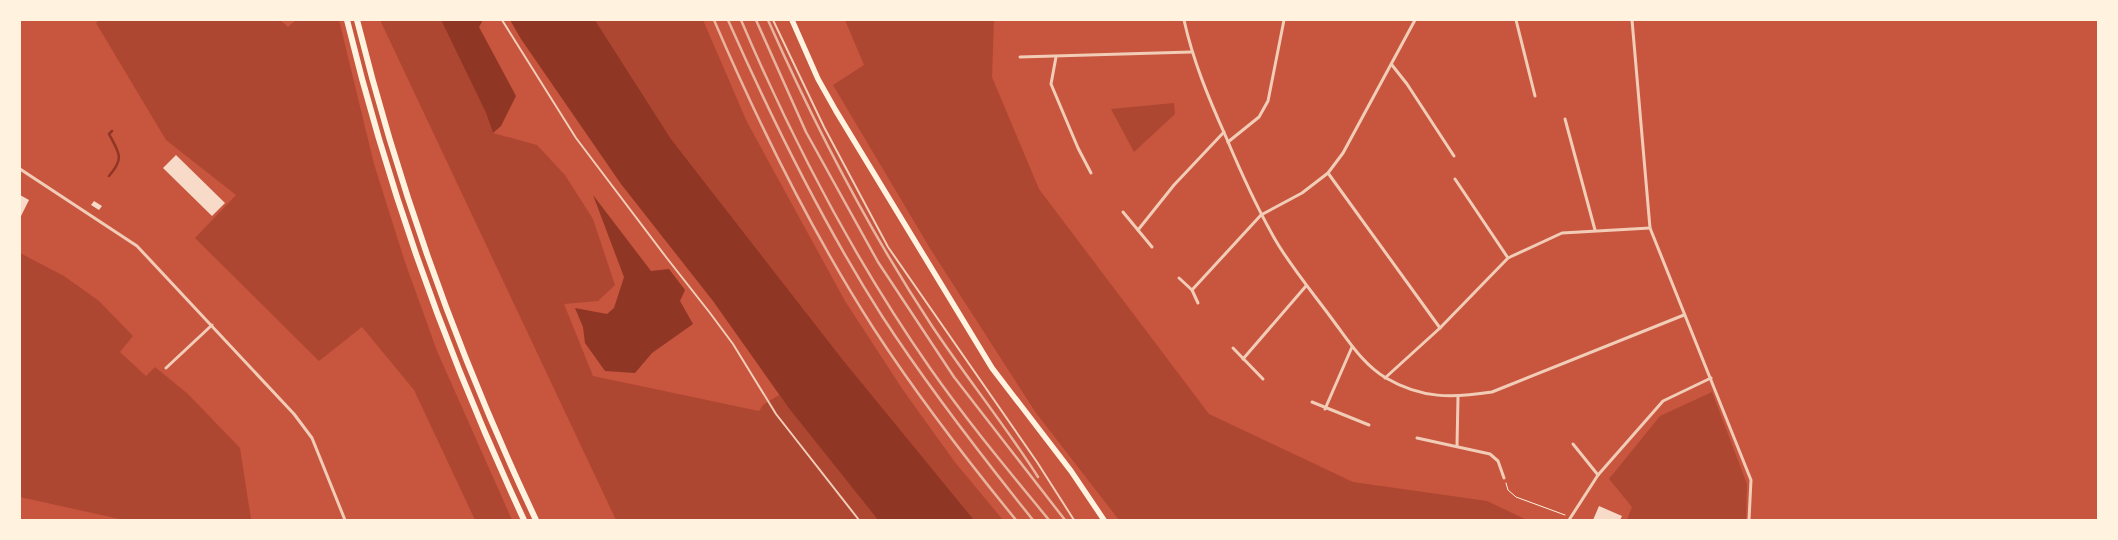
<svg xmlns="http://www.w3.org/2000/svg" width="2118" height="540" font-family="'Times New Roman',serif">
  <rect width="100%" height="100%" fill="#c8553d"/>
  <g fill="#ae4732">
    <polygon points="99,20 280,20 288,27 296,20 339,20 374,164 405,262 437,351 512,520 475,520 414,390 362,327 319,361 195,238 236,195 166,140 96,23"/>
    <polygon points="380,20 441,20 486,113 493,133 537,145 565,175 593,219 615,285 598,301 564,304 593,376 759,411 763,405 779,395 878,520 616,520"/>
    <polygon points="595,20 703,20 747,122 845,301 903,390 954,461 1003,520 974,520 843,360 671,139"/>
    <polygon points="845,20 994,20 992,77 1039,189 1209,414 1353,482 1487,501 1527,520 1119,520 1036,413 931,250 833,85 864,65"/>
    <polygon points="1174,103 1175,114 1134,152 1111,109"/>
    <polygon points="20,253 64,276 99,301 133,336 120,352 146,376 155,367 188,394 240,448 251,519 124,520 20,497"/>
    <polygon points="1712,392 1747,484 1746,520 1627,520 1632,507 1609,479 1660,416"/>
  </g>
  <g fill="#8f3625">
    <polygon points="441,20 483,20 479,27 516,96 501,126 493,133 486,113"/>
    <polygon points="510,20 595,20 671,139 843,360 974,520 878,520 788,407 713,301 621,184 521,39"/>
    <polygon points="593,195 651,271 669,269 685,290 680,301 693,324 652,353 635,373 605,371 585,343 583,327 575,308 607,314 614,308 624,277"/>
  </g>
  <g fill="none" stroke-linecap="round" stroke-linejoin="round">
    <path stroke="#8f3625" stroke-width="2.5" d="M 109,176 C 125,158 119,153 109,134 L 112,131"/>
  </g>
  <g fill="#f7dbc8">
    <polygon points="176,155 225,203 212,216 163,168"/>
    <polygon points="20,195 29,200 20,218"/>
    <polygon points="94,201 102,206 99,210 91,205"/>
    <polygon points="1599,506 1622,516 1620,520 1593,520"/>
  </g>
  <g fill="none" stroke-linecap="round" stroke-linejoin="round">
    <polyline stroke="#fff3e0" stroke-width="1" points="1506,483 1508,490 1516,497 1565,515"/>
    <g stroke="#f1ccb7" stroke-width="2">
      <polyline points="502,20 576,138 666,257 710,313 733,344 776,414 859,520"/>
      <polyline points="773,20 824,127 888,247 1037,462 1074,520"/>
    </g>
    <g stroke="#f1ccb7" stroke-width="3">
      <path d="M 1184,20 C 1193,61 1209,99 1226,137 C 1242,175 1258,211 1279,246 C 1296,273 1316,297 1335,323 C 1350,343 1364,365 1386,378 C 1422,399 1452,398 1492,392 L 1684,315"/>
      <polyline points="1516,20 1535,96"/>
      <polyline points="1632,20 1650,228 1751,480 1749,520"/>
      <polyline points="1020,57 1191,52"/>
      <polyline points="1056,57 1051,84 1078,148 1091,173"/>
      <polyline points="1392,65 1407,84 1454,156"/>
      <polyline points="1565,119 1595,230"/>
      <polyline points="1228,142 1259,117 1268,101 1284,20"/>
      <polyline points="20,169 137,246 294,414 312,438 345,520"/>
      <polyline points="1328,173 1440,328"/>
      <polyline points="1455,179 1508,258"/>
      <polyline points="1123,212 1152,247"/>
      <polyline points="1138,230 1174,185 1224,132"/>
      <polyline points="1179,278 1192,290 1198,303"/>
      <polyline points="1192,290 1261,215 1302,193 1328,173 1343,153 1415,20"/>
      <polyline points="1233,348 1263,379"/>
      <polyline points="1243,359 1306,286"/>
      <polyline points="166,368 212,325"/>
      <polyline points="1385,378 1440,328 1508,258 1562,233 1650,228"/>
      <polyline points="1312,402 1369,425"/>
      <polyline points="1325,409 1352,347"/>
      <polyline points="1417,438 1490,454 1498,461 1504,478"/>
      <polyline points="1573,444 1598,475"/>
      <polyline points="1457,446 1458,397"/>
      <polyline points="1569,520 1598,475 1663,401 1711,378"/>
    </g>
    <polyline stroke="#fff3e0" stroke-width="5.5" points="792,20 818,79 836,111 992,368 1071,471 1104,520"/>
    <g stroke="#fff3e0" stroke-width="6">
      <path d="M 347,20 C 389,193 449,359 524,520"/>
      <path d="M 357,20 C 400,193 460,359 536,520"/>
    </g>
    <g stroke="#e9b49f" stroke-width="2.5">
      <path d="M 714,20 C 760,127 811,231 874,329 C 917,395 966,459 1016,520"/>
      <path d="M 728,20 C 773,122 822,222 882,316 C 928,387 980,454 1033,520"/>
      <path d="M 741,20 C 793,142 854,259 930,368 C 967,421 1008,470 1049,520"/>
      <polyline points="756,20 806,132 878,262 954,377 1065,520"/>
      <path d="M 768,20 C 815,126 868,229 932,326 C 966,377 1005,425 1038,477"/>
    </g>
  </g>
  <rect width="2118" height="540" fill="none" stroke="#fff3e0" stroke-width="42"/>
</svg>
